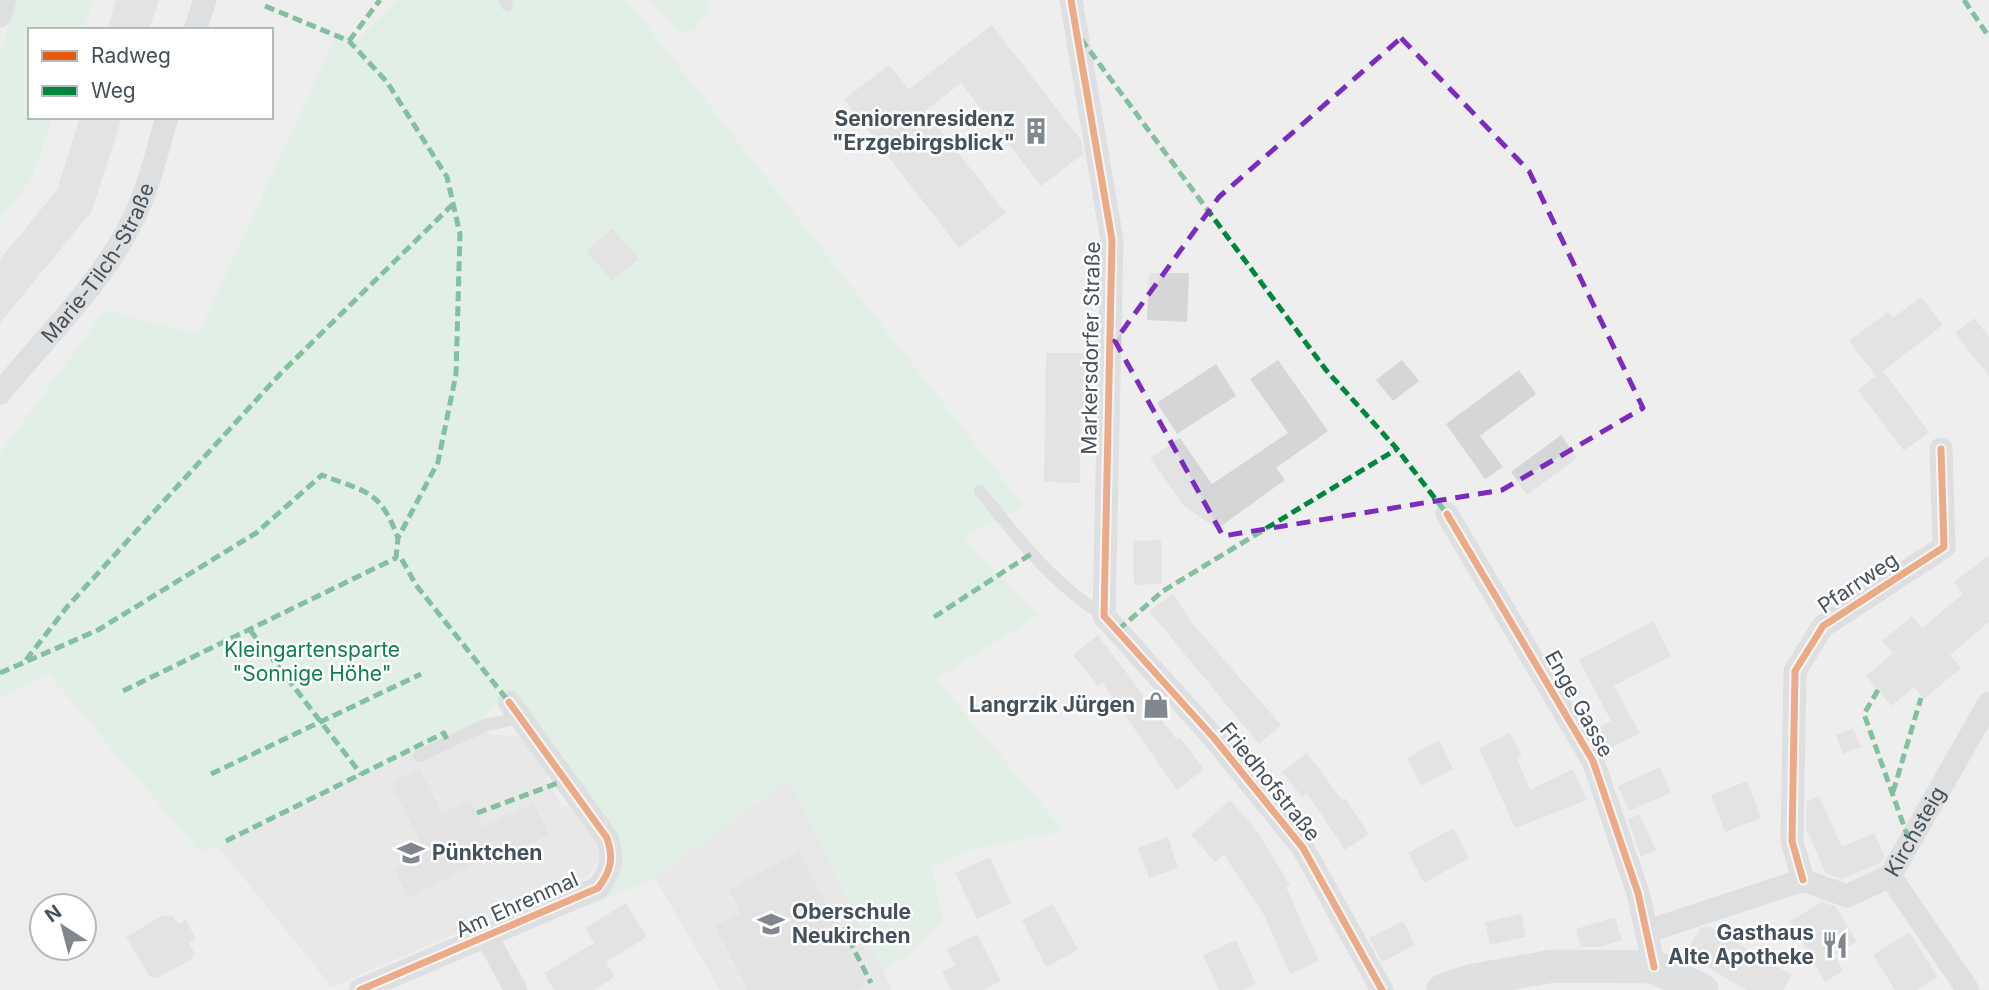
<svg xmlns="http://www.w3.org/2000/svg" width="1989" height="990" font-family="Inter,sans-serif">
  <rect width="100%" height="100%" fill="#efeeee"/>
  <g fill="#e0dfe0">
    <polygon points="482,718 490,735 518,736 533,745 547,767 547,778 561,806 570,806 596,839 599,858 588,876 332,987 219,848"/>
    <polygon points="789,779 883,971 892,990 720,990 655,878"/>
  </g>
  <g fill="#d1f0dd">
    <polygon points="15,0 94,0 83,30 30,30 30,117 53,117 31,180 0,218 0,55"/>
    <path d="M 397,0 L 627,0 L 1023,505 L 964,538 L 1038,615 L 936,679 L 1064,831 L 964,851 L 932,868 L 943,920 L 906,956 L 883,971 L 789,779 L 655,878 L 588,907 C 611,883 622,873 620,839 L 540,732 L 500,702 L 482,718 L 219,848 L 199,851 L 48,674 L 0,699 L 0,453 L 105,310 L 198,334 L 338,32 L 357,40 Z"/>
    <polygon points="649,0 706,0 709,10 693,31 679,32"/>
  </g>
  <g fill="#d6d6d8">
    <polygon points="116,0 159,0 149,30 107,30"/>
    <polygon points="992,25 1081,140 1083,154 1041,186 961,83 925,111 1006,213 959,248 844,99 889,65 909,89"/>
    <polygon points="80,117 122,117 92,211 0,323 0,259 57,190"/>
    <polygon points="612,228 639,259 612,281 586,251"/>
    <polygon points="1149,273 1189,273 1187,322 1147,320"/>
    <polygon points="1921,297 1943,325 1883,371 1929,432 1904,451 1858,390 1876,376 1849,341 1888,312 1893,318"/>
    <polygon points="1974,318 1989,337 1989,377 1955,333"/>
    <polygon points="1046,353 1085,353 1085,408 1081,409 1080,483 1044,482"/>
    <polygon points="1278,360 1328,431 1276,468 1285,480 1217,529 1184,506 1150,458 1180,438 1212,484 1288,433 1250,379"/>
    <polygon points="1402,360 1419,381 1393,401 1376,380"/>
    <polygon points="1216,364 1236,396 1177,434 1157,403"/>
    <polygon points="1519,370 1536,394 1480,436 1503,467 1485,479 1446,424"/>
    <polygon points="1561,435 1577,458 1527,495 1511,472"/>
    <polygon points="1161,540 1162,584 1134,585 1133,541"/>
    <polygon points="1989,555 1989,622 1950,655 1961,668 1924,699 1914,687 1891,706 1866,676 1893,653 1882,641 1912,616 1922,628 1963,594 1954,582"/>
    <polygon points="1173,594 1193,624 1281,725 1259,744 1149,611"/>
    <polygon points="1653,621 1671,656 1614,686 1640,733 1609,749 1598,728 1611,721 1579,660"/>
    <polygon points="1098,635 1177,740 1180,738 1204,769 1177,790 1102,682 1098,686 1073,655"/>
    <polygon points="1853,728 1861,747 1843,754 1836,735"/>
    <polygon points="1510,733 1522,756 1517,758 1530,790 1573,769 1587,800 1515,828 1479,748"/>
    <polygon points="1439,740 1453,769 1421,786 1407,758"/>
    <polygon points="1307,753 1342,800 1345,798 1369,834 1345,850 1307,793 1302,797 1282,772"/>
    <polygon points="1660,767 1671,793 1629,811 1618,786"/>
    <polygon points="419,768 442,813 469,799 484,827 533,803 549,834 508,855 505,848 408,898 394,869 426,852 390,783"/>
    <polygon points="1747,781 1761,818 1725,832 1711,795"/>
    <polygon points="1819,796 1842,847 1874,833 1885,857 1882,862 1842,879 1826,874 1806,829 1807,801"/>
    <polygon points="1230,800 1255,828 1290,885 1286,887 1319,961 1290,974 1264,915 1224,855 1215,862 1191,835"/>
    <polygon points="1639,814 1656,850 1641,857 1628,820"/>
    <polygon points="1453,828 1469,858 1424,883 1408,853"/>
    <polygon points="1168,837 1178,868 1149,878 1138,848"/>
    <polygon points="800,852 867,985 857,990 748,990 715,926 741,913 729,889"/>
    <polygon points="990,857 1011,903 977,919 955,873"/>
    <polygon points="1822,902 1836,907 1857,942 1834,955 1843,971 1825,982 1790,921"/>
    <polygon points="626,903 647,937 606,962 615,977 594,990 554,990 544,973 594,943 585,928"/>
    <polygon points="1053,904 1078,950 1046,967 1022,920"/>
    <polygon points="1521,914 1526,937 1490,945 1485,922"/>
    <polygon points="163,915 172,916 179,924 186,920 196,939 189,943 194,952 192,959 157,978 149,976 126,937"/>
    <polygon points="1615,917 1622,940 1599,947 1581,947 1576,929"/>
    <polygon points="1403,921 1415,945 1382,962 1369,938"/>
    <polygon points="1709,926 1792,975 1783,990 1746,990 1685,953 1701,928"/>
    <polygon points="1909,932 1938,977 1917,990 1895,990 1873,955"/>
    <polygon points="977,934 1001,981 983,990 951,990 942,972 955,965 947,949"/>
    <polygon points="1236,940 1256,984 1243,990 1219,990 1203,955"/>
  </g>
  <g fill="none" stroke-linecap="round" stroke-linejoin="round">
    <g stroke="#cacccf" stroke-width="12">
      <polyline points="504,0 507,5"/>
      <path d="M 980,491 C 1019,540 1051,582 1104,616"/>
      <polyline points="419,756 486,725 520,718"/>
    </g>
    <g stroke="#cacccf" stroke-width="23">
      <polyline points="1071,0 1112,240 1104,616 1214,738 1303,848 1382,990"/>
      <polyline points="0,16 5,0"/>
      <polyline points="195,30 205,0"/>
      <path id="s1" d="M 0,393 C 47,335 108,278 138,209 C 151,180 158,147 167,117"/>
      <polyline points="1447,514 1593,761 1638,893 1654,967"/>
      <path id="s2" d="M 1890,876 L 1989,703"/>
      <polyline points="1890,876 1968,990"/>
      <polyline points="1803,880 1792,841 1795,671 1823,626 1944,547 1941,449"/>
      <polyline points="1648,931 1803,880 1847,896 1890,876"/>
      <polyline points="487,937 516,990"/>
      <path d="M 360,990 L 598,888 C 611,871 614,859 607,838 L 509,702"/>
    </g>
    <polyline stroke="#caced1" stroke-width="33" points="1443,990 1469,981 1553,966 1654,967 1702,990"/>
    <g stroke="#00873e" stroke-width="5" stroke-dasharray="10 5" stroke-linecap="butt">
      <polyline points="1964,0 1989,37"/>
      <polyline points="265,6 349,41 387,82 447,177 460,234 456,374 438,462 398,538 396,558 401,558 416,585 509,702"/>
      <polyline points="1081,39 1326,370 1397,449 1447,514"/>
      <polyline points="349,41 380,0"/>
      <polyline points="934,617 1031,554"/>
      <polyline points="250,630 361,774"/>
      <polyline points="1118,630 1163,591 1397,449"/>
      <polyline points="26,660 67,607 281,373 452,205"/>
      <path d="M 0,673 L 98,630 L 256,533 L 322,475 C 368,493 380,490 398,538"/>
      <polyline points="1878,690 1864,714 1910,843"/>
      <polyline points="123,691 396,558"/>
      <polyline points="211,774 421,674"/>
      <polyline points="1893,792 1921,698"/>
      <polyline points="477,813 566,780"/>
      <polyline points="226,841 444,733 448,742"/>
      <polyline points="840,933 844,930 871,983"/>
    </g>
    <defs>
      <g id="cycleway">
        <polyline points="1071,0 1112,240 1104,616 1214,738 1303,848 1382,990"/>
        <polyline points="1447,514 1593,761 1638,893 1654,967"/>
        <polyline points="1803,880 1792,841 1795,671 1823,626 1944,547 1941,449"/>
        <path d="M 360,990 L 598,888 C 611,871 614,859 607,838 L 509,702"/>
      </g>
    </defs>
    <use href="#cycleway" stroke="#fff" stroke-width="11"/>
    <use href="#cycleway" stroke="#e8590c" stroke-width="7"/>
  </g>
  <path d="M0 0H1989V990H0ZM 1401,38 L 1529,171 L 1643,408 L 1502,490 L 1223,536 L 1115,341 L 1219,197 Z" fill="#efeeee" fill-opacity=".55" fill-rule="evenodd"/>
  <path fill="none" stroke="#7b2cbf" stroke-width="5" stroke-dasharray="14 9" stroke-linejoin="round" d="M 1401,38 L 1529,171 L 1643,408 L 1502,490 L 1223,536 L 1115,341 L 1219,197 Z"/>
  <defs>
    <symbol id="building-bare" viewBox="-9 -9 18 18"><path d="M-4-6H4V6H1V3H-1V6H-4ZM-2.5-4.3h1.7v1.8h-1.7ZM.8-4.3h1.7v1.8H.8ZM-2.5-1h1.7V.8h-1.7ZM.8-1h1.7V.8H.8Z" fill="#80878e" stroke="#fff" stroke-width="2.5" paint-order="stroke"/></symbol>
    <symbol id="shop-bare" viewBox="-9 -9 18 18"><path d="M-5-2.5h2.3a2.7 3.5 0 0 1 5.4 0H5L5.5 6h-11ZM-1.5-2.5h3a1.5 2.3 0 0 0-3 0Z" fill="#80878e" stroke="#fff" stroke-width="2.5" paint-order="stroke"/></symbol>
    <symbol id="school-bare" viewBox="-9 -9 18 18"><path d="M0-5L7-2L0 1L-7-2ZM-4 1L0 2.5L4 1V4Q0 6-4 4Z" fill="#80878e" stroke="#fff" stroke-width="2.5" paint-order="stroke"/></symbol>
    <symbol id="restaurant-bare" viewBox="-9 -9 18 18"><path d="M-5-6h1v4h1v-4h1v4h1v-4h1v5L-1.5 .5V6h-2V.5L-5-1ZM5-6V6H3V1.5H1.5Q1.5-4 5-6Z" fill="#80878e" stroke="#fff" stroke-width="2.5" paint-order="stroke"/></symbol>
  </defs>
  <g fill-rule="evenodd">
    <use href="#building-bare" x="1017" y="112" width="38" height="38"/>
    <use href="#shop-bare" x="1137" y="686" width="38" height="38"/>
    <use href="#school-bare" x="392" y="834" width="38" height="38"/>
    <use href="#school-bare" x="752" y="905" width="38" height="38"/>
    <use href="#restaurant-bare" x="1816" y="926" width="38" height="38"/>
  </g>
  <g text-anchor="middle" stroke-width="5" stroke-linejoin="round" paint-order="stroke">
    <g font-size="21" font-weight="bold" fill="#44505b" stroke="#fff" text-anchor="end">
      <text x="1015" y="126">Seniorenresidenz<tspan x="1015" dy="24">"Erzgebirgsblick"</tspan></text>
      <text x="1135" y="712">Langrzik Jürgen</text>
      <text x="432" y="860" text-anchor="start">Pünktchen</text>
      <text x="792" y="919" text-anchor="start">Oberschule<tspan x="792" dy="24">Neukirchen</tspan></text>
      <text x="1814" y="940">Gasthaus<tspan x="1814" dy="24">Alte Apotheke</tspan></text>
    </g>
    <g font-size="21" fill="#44505b" stroke="#fff">
      <text dy="7" stroke="none"><textPath href="#s1" startOffset="164">Marie-Tilch-Straße</textPath></text>
      <text transform="translate(1091 348) rotate(-89)" y="7">Markersdorfer Straße</text>
      <text transform="translate(1858 583) rotate(-34)" y="7">Pfarrweg</text>
      <text transform="translate(1579 704) rotate(61)" y="7">Enge Gasse</text>
      <text transform="translate(1270 782) rotate(51)" y="7">Friedhofstraße</text>
      <text dy="7" stroke="none"><textPath href="#s2" startOffset="51">Kirchsteig</textPath></text>
      <text transform="translate(517 905) rotate(-24)" y="7">Am Ehrenmal</text>
    </g>
    <g font-size="21" fill="#12804b" stroke="#fff">
      <text x="312" y="657">Kleingartensparte<tspan x="312" dy="24">"Sonnige Höhe"</tspan></text>
    </g>
  </g>
  <rect x="28" y="28" width="245" height="91" fill="#ffffff" stroke="#b4b9bd" stroke-width="2"/>
  <rect x="42" y="51" width="35" height="10" fill="#e8590c" stroke="#b4b9bd" stroke-width="2"/>
  <text x="91" y="63" font-size="21" fill="#44505b">Radweg</text>
  <rect x="42" y="86" width="35" height="10" fill="#00873e" stroke="#b4b9bd" stroke-width="2"/>
  <text x="91" y="98" font-size="21" fill="#44505b">Weg</text>
  <g transform="translate(63 927) rotate(324)"><circle r="33" fill="#ffffff" stroke="#b4b9bd" stroke-width="2"/>
  <path d="M0-5L12 26L0 18L-12 26Z" fill="#80878e"/>
  <text y="-10" font-size="19" font-weight="bold" text-anchor="middle" fill="#44505b">N</text>
  </g>
</svg>
